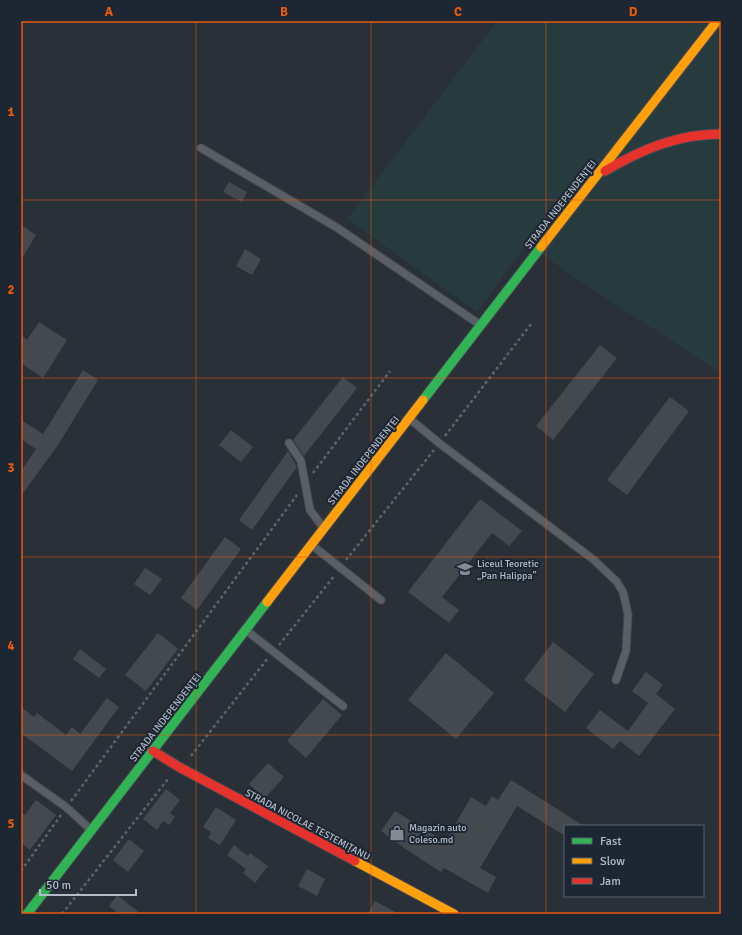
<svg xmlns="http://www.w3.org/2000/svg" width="742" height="935" font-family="Signika,sans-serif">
  <rect width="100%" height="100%" fill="#2a3038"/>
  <polygon fill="#273a3e" points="497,21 721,21 721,373 586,285 527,244 477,312 347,219"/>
  <g fill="#444950">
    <polygon points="229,182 247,192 242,202 223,192"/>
    <polygon points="21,225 36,235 21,260"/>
    <polygon points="245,249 261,259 252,275 236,266"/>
    <polygon points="39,322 67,340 43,378 21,363 21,335 27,340"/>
    <polygon points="600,345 617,358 553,440 536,426"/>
    <polygon points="83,370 98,380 58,445 21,496 21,471 36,449 21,439 21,420 43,434"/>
    <polygon points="343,377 357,388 304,456 293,440"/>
    <polygon points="670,397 689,411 627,495 607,480"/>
    <polygon points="231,430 253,447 241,462 219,445"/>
    <polygon points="288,451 297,467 252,530 239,520"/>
    <polygon points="480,499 522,531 509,546 492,533 442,597 459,610 449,623 408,592"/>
    <polygon points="225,537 241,549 197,610 181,598"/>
    <polygon points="145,568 162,579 150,595 134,584"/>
    <polygon points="158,633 178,649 146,691 125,675"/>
    <polygon points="553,642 594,674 565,712 524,680"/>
    <polygon points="80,649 106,669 99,678 73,659"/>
    <polygon points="446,653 494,693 456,739 408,700"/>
    <polygon points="646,672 663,685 656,694 675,709 639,756 620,741 613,749 586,728 600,710 628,731 648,703 632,691"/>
    <polygon points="107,698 119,707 72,771 21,733 21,707 34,717 37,713 66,735 72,727 80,734"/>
    <polygon points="323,699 342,715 306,758 287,741"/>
    <polygon points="268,763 284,777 265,798 249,784"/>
    <polygon points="511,780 584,826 565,826 565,836 517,806 480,868 496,877 488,893 444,868 441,872 407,850 381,831 395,811 445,842 471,797 486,806 492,796 498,800"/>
    <polygon points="166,789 180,800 170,813 175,817 169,825 163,821 157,830 143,819"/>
    <polygon points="36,800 56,815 30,850 21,843 21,813 25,815"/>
    <polygon points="216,807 236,820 220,845 208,838 211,832 203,827"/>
    <polygon points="129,839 144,851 128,872 113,860"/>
    <polygon points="234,845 248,856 250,853 268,866 255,883 243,873 246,869 227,855"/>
    <polygon points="307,869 325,879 317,896 298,886"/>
    <polygon points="117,895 141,914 119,914 109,906"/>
    <polygon points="375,901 399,914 368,914"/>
  </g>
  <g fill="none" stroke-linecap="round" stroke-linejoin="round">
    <defs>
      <g id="lane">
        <polyline points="201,148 336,227 479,324"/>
        <polyline points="410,419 439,443 594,560 617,582 623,592 628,614 626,651 616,680"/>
        <polyline points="289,443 301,461 310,510 322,526"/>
        <polyline points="313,546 381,600"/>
        <polyline points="247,631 343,706"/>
        <polyline points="21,775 66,807 90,829"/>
      </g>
      <g id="fast">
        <polyline points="423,400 541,247"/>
        <polyline points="27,914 267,602"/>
      </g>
      <g id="slow">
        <polyline points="541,247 717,21"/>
        <polyline points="267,602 423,400"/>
        <polyline points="355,861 454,914"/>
      </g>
      <g id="jam">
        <path d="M 605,171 C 642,149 678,134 721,134"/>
        <polyline points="153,751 179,767 355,861"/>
      </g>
    </defs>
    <use href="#lane" stroke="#484c53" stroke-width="9"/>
    <use href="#fast" stroke="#484c53" stroke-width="11"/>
    <use href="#slow" stroke="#484c53" stroke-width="11"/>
    <use href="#jam" stroke="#484c53" stroke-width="11"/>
    <g stroke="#5d636a" stroke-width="2.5" stroke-dasharray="3 3" stroke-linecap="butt">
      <polyline points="445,436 531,324"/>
      <polyline points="313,473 390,371"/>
      <polyline points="346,560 434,450"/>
      <polyline points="279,645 335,575"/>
      <polyline points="191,756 268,658"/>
      <polyline points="71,801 297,495"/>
      <polyline points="21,871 61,815"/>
      <polyline points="62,914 168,779"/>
    </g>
    <use href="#lane" stroke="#5a5e66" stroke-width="7"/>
    <use href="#fast" stroke="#30b455" stroke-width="9"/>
    <use href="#slow" stroke="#ff9f0a" stroke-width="9"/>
    <use href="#jam" stroke="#e5322d" stroke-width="9"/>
  </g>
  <path fill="none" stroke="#e8590c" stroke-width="1" stroke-opacity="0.55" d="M 196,21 L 196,914M 371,21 L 371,914M 546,21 L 546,914M 21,200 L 721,200M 21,378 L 721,378M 21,557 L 721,557M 21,735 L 721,735"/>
  <defs>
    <symbol id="school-bare" viewBox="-9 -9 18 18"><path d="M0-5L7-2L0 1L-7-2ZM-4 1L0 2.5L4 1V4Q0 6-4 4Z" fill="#848b96" stroke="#1d2633" stroke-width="2.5" paint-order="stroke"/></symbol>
    <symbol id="shop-bare" viewBox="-9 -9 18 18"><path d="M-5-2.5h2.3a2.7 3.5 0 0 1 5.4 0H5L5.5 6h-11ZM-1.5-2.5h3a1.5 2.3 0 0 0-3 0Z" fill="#848b96" stroke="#1d2633" stroke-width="2.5" paint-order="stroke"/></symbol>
  </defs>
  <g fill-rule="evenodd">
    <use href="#school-bare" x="454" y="558" width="22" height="22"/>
    <use href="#shop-bare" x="386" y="822" width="22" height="22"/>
  </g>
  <g text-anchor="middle" stroke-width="4" stroke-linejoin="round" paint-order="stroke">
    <g font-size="10" fill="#b4bcc9" stroke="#1d2633">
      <text transform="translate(560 204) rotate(-52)" y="4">STRADA INDEPENDENȚEI</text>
      <text transform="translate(363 460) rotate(-52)" y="4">STRADA INDEPENDENȚEI</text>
      <text transform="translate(165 717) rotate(-52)" y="4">STRADA INDEPENDENȚEI</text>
      <text transform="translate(308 824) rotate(28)" y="4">STRADA NICOLAE TESTEMIȚANU</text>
    </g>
    <g font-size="10" fill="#b4bcc9" stroke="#1d2633" text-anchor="start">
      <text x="477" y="567">Liceul Teoretic<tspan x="477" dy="12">„Pan Halippa”</tspan></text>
      <text x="409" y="831">Magazín auto<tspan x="409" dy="12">Coleso.md</tspan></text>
    </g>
  </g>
  <rect width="742" height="935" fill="none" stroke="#1d2633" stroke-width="44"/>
  <rect x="564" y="825" width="140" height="72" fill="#1d2633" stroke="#59626f"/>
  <rect x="572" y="838" width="20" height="6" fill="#30b455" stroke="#59626f"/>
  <text x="600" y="845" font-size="12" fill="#b4bcc9">Fast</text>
  <rect x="572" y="858" width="20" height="6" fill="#ff9f0a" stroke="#59626f"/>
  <text x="600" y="865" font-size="12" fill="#b4bcc9">Slow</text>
  <rect x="572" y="878" width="20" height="6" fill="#e5322d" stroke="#59626f"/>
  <text x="600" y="885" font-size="12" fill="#b4bcc9">Jam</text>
  <path d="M40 889v6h96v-6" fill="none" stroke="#b4bcc9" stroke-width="2"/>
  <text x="46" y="889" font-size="12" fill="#b4bcc9" stroke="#1d2633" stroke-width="3" paint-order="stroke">50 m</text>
  <rect x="22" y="22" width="698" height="891" fill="none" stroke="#e8590c" stroke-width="1.5"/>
  <g font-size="13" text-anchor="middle" font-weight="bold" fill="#e8590c">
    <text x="109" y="16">A</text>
    <text x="284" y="16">B</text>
    <text x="458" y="16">C</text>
    <text x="633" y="16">D</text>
    <text x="11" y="116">1</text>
    <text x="11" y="294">2</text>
    <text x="11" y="472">3</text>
    <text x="11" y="650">4</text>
    <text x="11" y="828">5</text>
  </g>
</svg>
